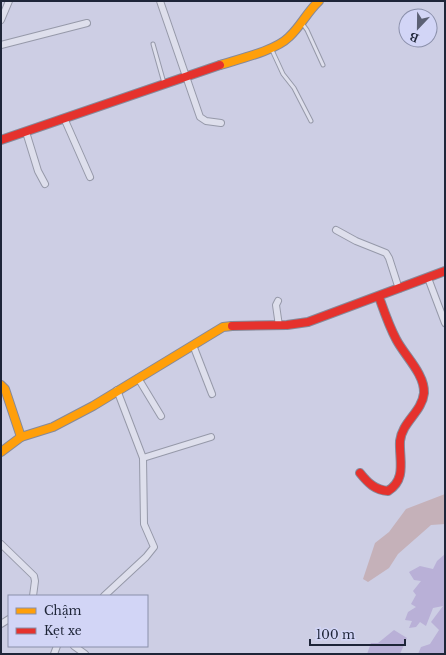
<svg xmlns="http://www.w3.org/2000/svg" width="446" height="655" font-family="'Libre Baskerville',serif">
  <rect width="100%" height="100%" fill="#cdcee4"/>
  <g fill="#b9b0d7">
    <polygon points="445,554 445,654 418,654 421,647 430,644 439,630 431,622 443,606 433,608 426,626 420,622 416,627 409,628 412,621 405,620 408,612 416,607 411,604 416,595 413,591 421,581 414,580 409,572 420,566 433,569 437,561"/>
    <polygon points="394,630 407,638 400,654 367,654 371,643 378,643"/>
  </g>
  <polygon fill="#c5b1b9" points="445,494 445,524 431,525 398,554 389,568 368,582 363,579 375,543 389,532 406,509"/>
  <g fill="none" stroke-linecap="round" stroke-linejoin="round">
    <defs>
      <g id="lane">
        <polyline points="302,23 307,30 323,65"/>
        <polyline points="153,44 164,83"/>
        <polyline points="271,48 283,74 294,88 311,121"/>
      </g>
      <g id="street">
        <polyline points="160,1 200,117 206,121 221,123"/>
        <polyline points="1,20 9,1"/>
        <polyline points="1,45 87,23"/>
        <polyline points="64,118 90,177"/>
        <polyline points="26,132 38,171 45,184"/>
        <polyline points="336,230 356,241 386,253 389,258 399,289"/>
        <polyline points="428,278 445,323"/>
        <polyline points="278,301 276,305 279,326"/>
        <polyline points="193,345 212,394"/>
        <polyline points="138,378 161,416"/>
        <polyline points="143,458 211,437"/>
        <polyline points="1,544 34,576 35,581 33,596"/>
        <polyline points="104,596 146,557 154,547 144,524 143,458 117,390"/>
        <polyline points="1,624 9,619"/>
        <polyline points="74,646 85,654"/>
        <polyline points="54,654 57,646"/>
      </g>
      <g id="slow">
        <path d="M 220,65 C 239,59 275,51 289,37 C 301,26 307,12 319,1"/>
        <polyline points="1,385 5,389 21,437"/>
        <polyline points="1,452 21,437 53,427 93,406 223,327 232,326"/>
      </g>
      <g id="jam">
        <polyline points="1,140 220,65"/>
        <polyline points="232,326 287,325 308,322 445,271"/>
        <path d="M 360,473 C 368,483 375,490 388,491 C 407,479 399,460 400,441 C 402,422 422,412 424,393 C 425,374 404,355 396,339 C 389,326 384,311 379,297"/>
      </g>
    </defs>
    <use href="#lane" stroke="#9699a9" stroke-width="5"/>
    <use href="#street" stroke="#9699a9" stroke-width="8"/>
    <use href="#slow" stroke="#868999" stroke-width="10"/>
    <use href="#jam" stroke="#868999" stroke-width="10"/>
    <use href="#lane" stroke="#dedfec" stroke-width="3"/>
    <use href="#street" stroke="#dedfec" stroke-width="6"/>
    <use href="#slow" stroke="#ff9f0a" stroke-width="8"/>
    <use href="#jam" stroke="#e5322d" stroke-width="8"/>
  </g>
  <rect width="446" height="655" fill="none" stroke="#1e2538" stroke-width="4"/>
  <rect x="8" y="595" width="140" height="52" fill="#d2d5f6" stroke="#8a8faa"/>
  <rect x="16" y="608" width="20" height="6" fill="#ff9f0a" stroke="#8a8faa"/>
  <text x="44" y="615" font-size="12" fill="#1e2538">Chậm</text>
  <rect x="16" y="628" width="20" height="6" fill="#e5322d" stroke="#8a8faa"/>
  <text x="44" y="635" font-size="12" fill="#1e2538">Kẹt xe</text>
  <g transform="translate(418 28) rotate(202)"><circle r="19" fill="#d2d5f6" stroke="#8a8faa"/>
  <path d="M0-3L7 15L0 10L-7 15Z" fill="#5b6074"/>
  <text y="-6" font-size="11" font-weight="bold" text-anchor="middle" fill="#1e2538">B</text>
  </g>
  <path d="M310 639v6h95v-6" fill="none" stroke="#1e2538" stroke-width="2"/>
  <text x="316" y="639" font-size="12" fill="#1e2538" stroke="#d2d5f6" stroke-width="3" paint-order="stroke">100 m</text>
</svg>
